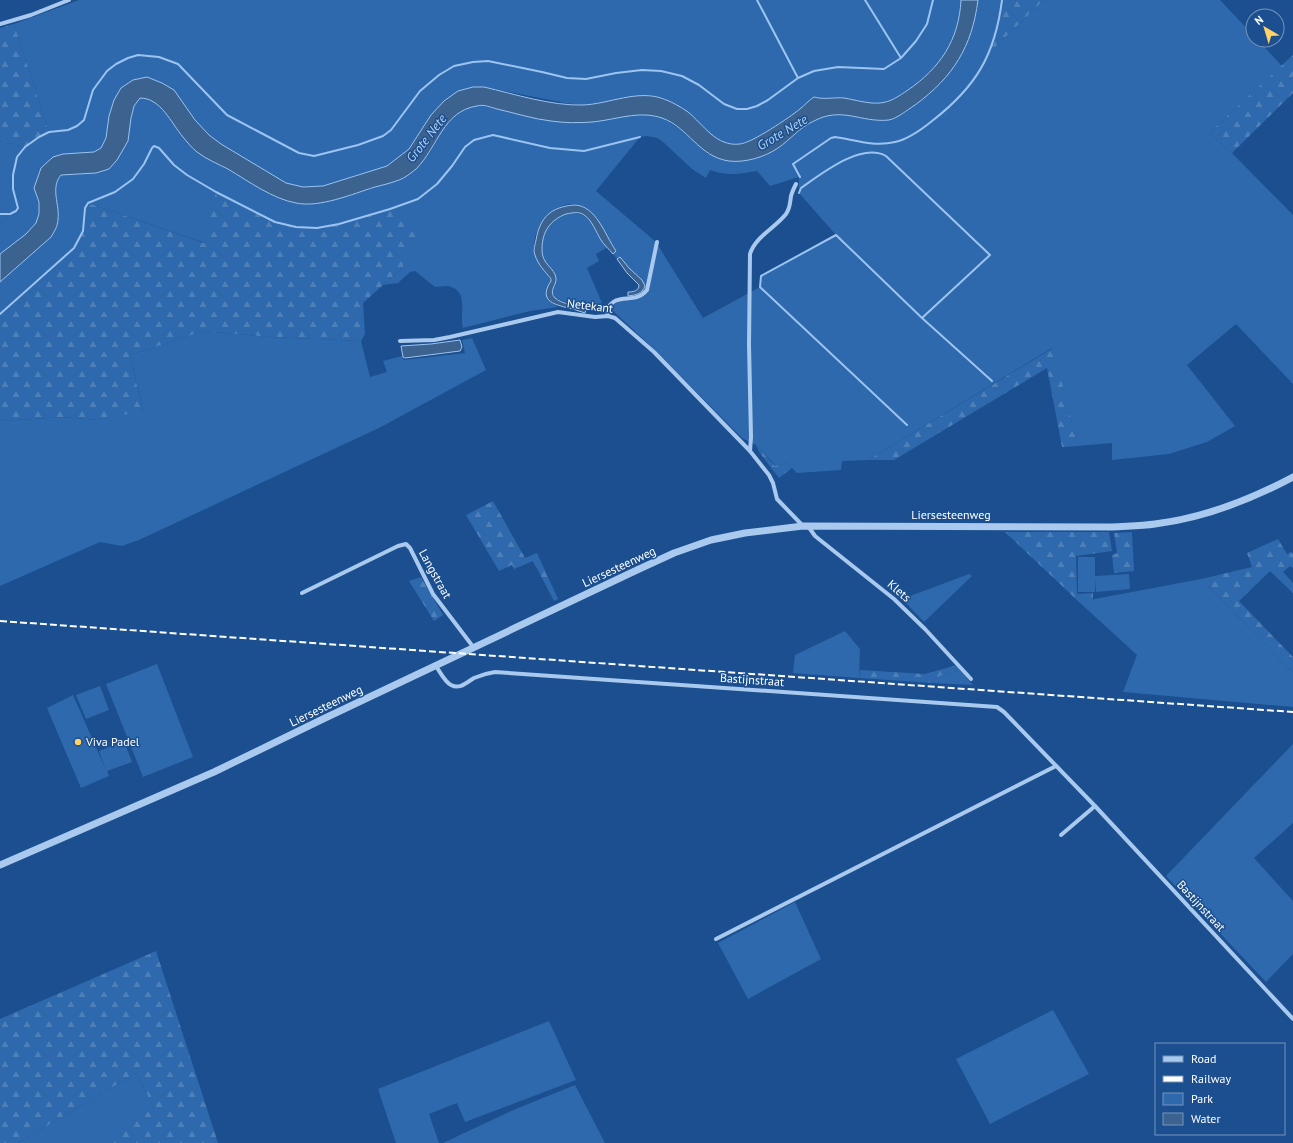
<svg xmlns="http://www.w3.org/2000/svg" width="1293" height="1143" font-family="'PT Sans',sans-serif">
  <defs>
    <pattern id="forest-firs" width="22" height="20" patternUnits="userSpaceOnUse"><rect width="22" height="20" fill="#2e69ad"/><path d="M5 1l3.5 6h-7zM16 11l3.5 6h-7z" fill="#4d80b9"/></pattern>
  </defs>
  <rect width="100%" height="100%" fill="#1b4f8f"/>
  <g fill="#2e69ad" fill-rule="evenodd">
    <path d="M 79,0 L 961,0 C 959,40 940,68 908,90 C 899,96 891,102 880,103 C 868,104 856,100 844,98 C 834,97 824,100 814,97 C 808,101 805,105 800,109 C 788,119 755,142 741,144 C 734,145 726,143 720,141 L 664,98 L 649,95 L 583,105 L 565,103 L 484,87 L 473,87 L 444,101 L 431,115 L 409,149 L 387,166 L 323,186 L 303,187 L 286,183 L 221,144 L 209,135 L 195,120 L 174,90 L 114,100 L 109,116 L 106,138 L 101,148 L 94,152 L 63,154 L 53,157 L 41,168 L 34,188 L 39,202 L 39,214 L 36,223 L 26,234 L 0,254 L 0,224 L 14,212 L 0,214 L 0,141 L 25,147 L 39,137 L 49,132 L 14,24 Z"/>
    <path d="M 978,0 L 1002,0 L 996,31 L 989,53 L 1044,0 L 1220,0 L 1253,35 L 1253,40 L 1258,40 L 1282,66 L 1209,133 L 1232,153 L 1293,215 L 1293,384 L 1236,324 L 1187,365 L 1235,426 L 1207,442 L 1169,454 L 1112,460 L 1112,443 L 1078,446 L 1052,348 L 868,460 L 842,461 L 841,470 L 797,473 L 787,463 L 776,466 L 756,445 L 742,438 L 654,349 L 611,309 C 617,298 628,299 637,295 C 640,293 642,290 644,288 L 620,257 L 617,259 L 613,254 L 616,251 L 593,214 C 569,187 531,220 534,251 C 535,260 547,272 551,281 C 543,294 545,299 558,307 L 530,311 L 463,328 C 459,316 469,292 451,287 C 447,285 440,287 435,287 L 415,271 L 410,272 L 398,283 L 383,285 L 402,268 L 339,224 L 317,228 L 296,227 L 275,222 L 205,243 L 88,203 L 85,208 L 83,231 L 74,248 L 0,314 L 0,282 L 51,237 L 56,192 L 55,184 L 61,175 L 96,173 L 109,169 L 131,118 L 134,105 L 140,98 L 148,98 L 155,102 L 167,114 L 181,134 L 196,151 L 225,168 L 316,203 L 345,196 L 400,180 L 415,170 L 430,152 L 446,124 L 461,110 L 480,105 L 552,121 L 644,114 L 663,118 L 680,129 L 708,154 L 752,159 L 777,149 L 812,121 L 827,115 L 841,114 L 873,120 L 905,112 L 977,12 ZM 647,136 L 657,138 L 662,141 L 692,169 L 706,178 L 710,170 C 725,176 741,174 757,171 L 770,186 L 799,177 L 799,193 L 836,235 L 761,276 L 760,287 L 703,318 L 656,242 L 596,191 L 640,137 Z"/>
    <path d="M 571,213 C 597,213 592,236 608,247 L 596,254 L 599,261 L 587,268 L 602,303 L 586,309 L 555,298 L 552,291 L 555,284 L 556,276 C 552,270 546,265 543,258 C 538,246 545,225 556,218 C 561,216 566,214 571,213 Z"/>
    <polygon points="204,331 271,337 361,341 370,377 387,372 383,361 402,356 404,360 465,353 462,340 472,338 486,370 381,427 139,540 122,546 100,542 0,586 0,421 64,417 97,420 143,410 130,355"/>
    <polygon points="1078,557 1095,557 1095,576 1129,574 1130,589 1096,592 1095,579 1095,592 1078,592"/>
    <polygon points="969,574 972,576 924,622 902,599"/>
    <polygon points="1201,579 1293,672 1293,707 1123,692 1137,655 1079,602"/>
    <polygon points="845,631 860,649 859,678 793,673 795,655"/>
    <polygon points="157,664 193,757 143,777 106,684"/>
    <polygon points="956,665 973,685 933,683 934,678 957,671 954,666"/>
    <polygon points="100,686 109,710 86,719 76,695"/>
    <polygon points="73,695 106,770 99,751 124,741 132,762 107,771 109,776 81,788 47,708"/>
    <polygon points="1293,744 1293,823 1254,858 1293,901 1293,954 1266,982 1166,876"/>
    <polygon points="795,902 821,959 748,999 718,943"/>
    <polygon points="1053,1010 1089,1074 990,1124 956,1059"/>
    <polygon points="549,1021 576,1080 465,1122 457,1103 429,1114 439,1143 396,1143 378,1089"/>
    <polygon points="136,1073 154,1108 104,1141 107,1143 18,1143"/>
    <polygon points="575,1085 605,1143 443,1143 511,1111"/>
  </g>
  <g fill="url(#forest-firs)">
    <polygon points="1002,0 1044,0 988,54 996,31"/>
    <polygon points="14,24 49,132 39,137 25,147 0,141 0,28"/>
    <polygon points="1293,55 1293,93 1232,153 1209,133"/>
    <path d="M 216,192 C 235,202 254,213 274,221 C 312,238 353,220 390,209 L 418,231 L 402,268 L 363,303 L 365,334 L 361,341 L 271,337 L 204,331 L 130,355 L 143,411 L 97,420 L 64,417 L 0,421 L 0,314 L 74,248 L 83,231 L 85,208 L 88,203 L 204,243 Z"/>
    <polygon points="16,211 0,224 0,214 10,214"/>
    <polygon points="1053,348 1078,446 1062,447 1047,368 894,460 868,460"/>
    <polygon points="756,445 775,466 787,463 792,468 779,478 759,452"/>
    <polygon points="493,501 525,558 537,553 558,599 554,601 533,561 514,569 512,565 499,571 466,515"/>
    <polygon points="1005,532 1109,532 1112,551 1076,556 1077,594 1093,593 1093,600 1079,602"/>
    <polygon points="1132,532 1134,571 1114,573 1112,555 1117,553 1114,533"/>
    <polygon points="1278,539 1287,554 1291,552 1293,554 1293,568 1290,566 1283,572 1293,583 1293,593 1270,571 1239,601 1293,657 1293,672 1201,579 1252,567 1247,553"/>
    <polygon points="421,577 443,615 434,621 409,581"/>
    <polygon points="954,666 957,671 934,678 933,683 859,678 860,670 925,674"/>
    <polygon points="156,951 218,1143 107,1143 103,1141 154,1108 136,1073 18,1143 0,1143 0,1019"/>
  </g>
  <g fill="#3c6290" stroke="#9cc4f0">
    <path d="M 961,0 L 978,0 C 972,47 953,77 915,105 C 907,110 898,118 889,120 C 861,123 842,106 814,121 C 800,127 790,140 778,148 C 765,157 745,163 729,161 C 699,157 688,127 662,118 C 639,110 615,120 592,122 C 579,123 564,123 551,121 C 533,119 515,113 497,109 C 490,107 483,104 477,106 C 443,111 438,147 416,169 C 411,173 405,178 399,180 C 391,183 383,185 375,187 C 352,194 320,208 296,203 C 273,199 248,181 228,169 C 218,164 206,159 197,152 C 192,148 187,142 183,137 C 171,123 161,98 140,98 L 134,106 L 131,118 L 128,141 L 117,160 L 109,169 L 96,173 L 61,175 C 50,188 60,205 58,219 C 58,226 54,232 51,237 L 0,282 L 0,254 L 26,234 L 36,223 L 39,214 L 39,202 L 34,188 L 41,168 L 53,157 L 63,154 L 94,152 L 101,148 L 106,138 L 109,116 L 114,100 L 121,88 L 133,80 L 147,77 L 162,83 L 174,90 L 195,120 L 209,135 L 221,144 L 286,183 L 303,187 L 323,186 L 387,166 L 409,149 L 431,115 L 444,101 L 458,91 L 473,87 L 484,87 C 514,94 552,106 583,105 C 609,104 638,89 664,99 C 672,102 681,107 688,112 C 704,125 716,147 740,144 C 752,143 790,117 800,109 C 805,105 809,100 814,97 C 824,100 834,97 844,98 C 856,100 868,104 880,103 C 891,102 899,96 908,90 C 940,68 959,40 961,0 Z"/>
    <path d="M 574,205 C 596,205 605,235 616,251 L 613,254 C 609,249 604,245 601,240 C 596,232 592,220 584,215 C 579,211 572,213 566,214 C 550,220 542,232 542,249 C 541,264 555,268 556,278 C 557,285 548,291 555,298 C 560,303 579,307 586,309 L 585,313 C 581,312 577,310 573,309 C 556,305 537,302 551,281 L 551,279 C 545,271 538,265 535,255 C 533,250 535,245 536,240 C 540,217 551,207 574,205 Z"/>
    <path d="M 620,257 L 629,268 L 642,280 L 645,286 C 642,294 636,295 628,296 L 628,292 C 633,292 639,291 639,285 L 627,273 L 617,259 Z"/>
    <polygon points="460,340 462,347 460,351 405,358 403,357 401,346 431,344"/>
  </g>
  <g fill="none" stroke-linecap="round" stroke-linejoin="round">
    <g stroke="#9cc4f0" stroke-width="2">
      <polyline points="757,0 798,78 814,71 838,67 884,69 901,58"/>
      <polyline points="865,0 901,58 916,41 927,24 933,0"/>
      <path d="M 800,177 L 793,164 L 831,138 L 835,137 C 855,140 874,147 895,142 C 909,139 921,130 932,121 C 976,87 995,55 1002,0"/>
      <path d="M 799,193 L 801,188 C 821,174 861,142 886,156 L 990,255 L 922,318"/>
      <polyline points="0,214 10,214 16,211 18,208 13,189 13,175 17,157 25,147 39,137 49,132 68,130 77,126 84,120 93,90 107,71 116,64 128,58 138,55 159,57 178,64 227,115 299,153 314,156 358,145 383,136 391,130 420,91 439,75 454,66 473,62 488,61 542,72 567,78 586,79 616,73 642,70 661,71 682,76 699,85 724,104 737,109 747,109 757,106 768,100 798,78"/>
      <polyline points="0,314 74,248 83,231 85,208 88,203 115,192 133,179 144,164 152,148 154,146 159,148 174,165 187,175 216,192 275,222 296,227 317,228 339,224 390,209 418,199 437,184 452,166 465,147 474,140 493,135 550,148 584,151 640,137"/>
      <polyline points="907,425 760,287 761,276 836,235 922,318 992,381"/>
    </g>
    <g stroke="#a9c9ee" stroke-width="4">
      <polyline points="0,24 31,15 69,0"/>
      <path d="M 608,316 L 607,310 C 617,290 634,306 647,290 L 657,242"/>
      <polyline points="400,341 434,340 450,337 558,312 595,317 608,316 615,318 654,352 750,451 769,475 773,483 777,499 803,526"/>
      <path d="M 750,451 L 751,437 L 749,345 L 750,254 C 755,237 775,228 786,214 C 790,209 790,203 791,196 C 792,192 794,188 796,184"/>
      <polyline points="808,526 815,536 894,599 925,629 971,679"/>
      <polyline points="302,593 398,546 406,544 410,548 433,594 474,648"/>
      <path d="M 436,666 C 440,672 445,682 451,685 C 460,690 467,682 474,678 C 481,675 488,673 495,672 L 997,707 L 1004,712 L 1095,806 L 1293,1019"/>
      <polyline points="1061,835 1095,806"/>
      <polyline points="716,939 1056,766"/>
    </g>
    <path stroke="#a9c9ee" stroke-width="7" d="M 0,865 L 214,772 L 323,719 L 637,570 L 674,553 L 711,540 L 745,533 L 803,526 L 1112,527 C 1126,526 1141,526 1155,524 C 1203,518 1250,500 1293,477"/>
    <polyline stroke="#fff" stroke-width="2" stroke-dasharray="7 3" stroke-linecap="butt" points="0,621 1293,712"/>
  </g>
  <circle fill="#ffd166" stroke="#1b4f8f" stroke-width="1.5" cx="78" cy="742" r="4"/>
  <g text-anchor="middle" stroke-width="3" stroke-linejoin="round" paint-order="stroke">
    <g font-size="12" fill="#fff" stroke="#1b4f8f">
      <text transform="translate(590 306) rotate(7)" y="4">Netekant</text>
      <text x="951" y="519">Liersesteenweg</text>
      <text transform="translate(619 567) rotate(-25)" y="4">Liersesteenweg</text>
      <text transform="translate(435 574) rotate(61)" y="4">Langstraat</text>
      <text transform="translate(899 591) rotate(41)" y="4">Klets</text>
      <text transform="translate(752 680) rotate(4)" y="4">Bastijnstraat</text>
      <text transform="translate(326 706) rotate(-26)" y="4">Liersesteenweg</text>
      <text transform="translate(1201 906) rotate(47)" y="4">Bastijnstraat</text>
    </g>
    <g font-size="12" fill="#fff" stroke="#1b4f8f" text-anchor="start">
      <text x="86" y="746">Viva Padel</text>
    </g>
    <g font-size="13" font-style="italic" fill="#b5d3f5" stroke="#1b4f8f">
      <text transform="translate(782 132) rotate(-31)" y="5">Grote Nete</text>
      <text transform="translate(426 138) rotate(-52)" y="5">Grote Nete</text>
    </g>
  </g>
  <rect x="1155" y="1043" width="130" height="92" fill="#1b4f8f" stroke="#7695bc"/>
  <rect x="1163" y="1056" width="20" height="6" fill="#a9c9ee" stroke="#7695bc"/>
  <text x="1191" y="1063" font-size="12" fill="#ffffff">Road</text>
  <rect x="1163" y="1076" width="20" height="6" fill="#ffffff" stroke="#7695bc"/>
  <text x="1191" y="1083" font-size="12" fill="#ffffff">Railway</text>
  <rect x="1163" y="1093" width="20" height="12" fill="#2e69ad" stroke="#7695bc"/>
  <text x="1191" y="1103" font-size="12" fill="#ffffff">Park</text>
  <rect x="1163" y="1113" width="20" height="12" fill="#3c6290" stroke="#7695bc"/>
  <text x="1191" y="1123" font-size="12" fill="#ffffff">Water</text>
  <g transform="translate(1265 28) rotate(322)"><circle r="19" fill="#1b4f8f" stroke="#7695bc"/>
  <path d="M0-3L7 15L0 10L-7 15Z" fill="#ffd166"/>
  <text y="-6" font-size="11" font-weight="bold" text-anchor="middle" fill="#ffffff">N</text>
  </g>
</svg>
